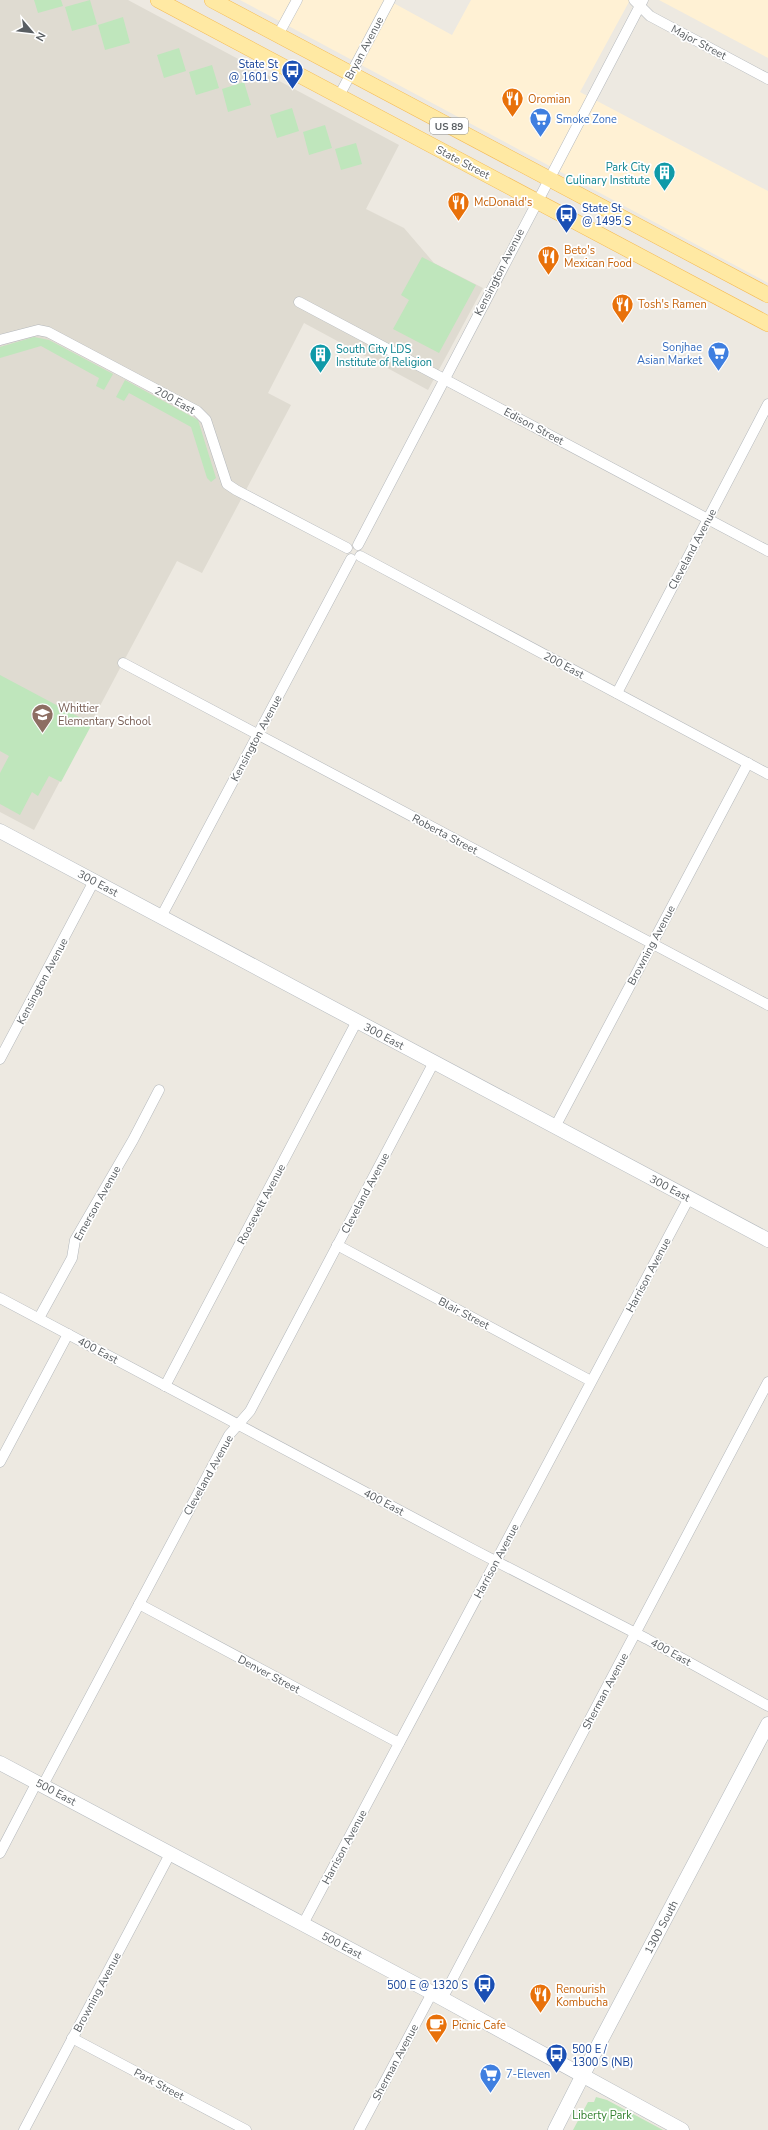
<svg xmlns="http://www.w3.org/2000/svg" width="768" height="2130" font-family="'Nunito Sans',sans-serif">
  <rect width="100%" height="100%" fill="#ede9e1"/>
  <g fill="#fff1d4">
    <polygon points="240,0 388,0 452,35 471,0 630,0 580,92 768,191 768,283"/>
    <polygon points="659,0 768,0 768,58"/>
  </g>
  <polygon fill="#dfdbd1" points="0,0 128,0 399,145 366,209 404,228 434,263 483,288 428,390 304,323 268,393 291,405 202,573 177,561 34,830 0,812"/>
  <g fill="#bfe6bc">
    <polygon points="34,0 61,0 63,6 38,13"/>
    <polygon points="90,0 97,24 72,31 65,7"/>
    <polygon points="123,17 130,43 105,50 98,25"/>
    <polygon points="179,48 186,71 164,78 157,55"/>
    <polygon points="212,65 219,88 196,95 189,72"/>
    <polygon points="244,82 251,105 228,112 222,89"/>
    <polygon points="292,108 299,131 277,138 270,115"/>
    <polygon points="325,125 332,148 309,155 303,132"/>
    <polygon points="356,143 362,164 341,170 335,149"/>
    <polygon points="422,257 476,285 439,353 393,329 409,300 401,295"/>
    <polygon points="34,337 49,340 113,374 104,390 96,386 99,378 41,346 0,358 0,347"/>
    <polygon points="125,380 198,420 216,478 211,482 207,478 191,427 129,393 124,401 116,397"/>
    <polygon points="0,675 92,724 61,782 49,776 38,796 32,792 20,815 0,804 0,773 9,756 0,751"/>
    <polygon points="596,2097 607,2100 663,2130 573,2130 588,2102 594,2102"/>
  </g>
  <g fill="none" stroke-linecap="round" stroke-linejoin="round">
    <defs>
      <g id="street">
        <polyline points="634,0 650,16 768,79"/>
        <polyline points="278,35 297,0"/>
        <polyline points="339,96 390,0"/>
        <polyline points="299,302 768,551"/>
        <polyline points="0,340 38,330 48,332 197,411 206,420 227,484 236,490 347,548"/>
        <polyline points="358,545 643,0"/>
        <polyline points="360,556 768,774"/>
        <polyline points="123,663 768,1005"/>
        <polyline points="617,693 768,404"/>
        <polyline points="161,917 351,559"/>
        <polyline points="0,1059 94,881"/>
        <polyline points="555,1127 748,763"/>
        <polyline points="337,1245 591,1381"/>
        <polyline points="0,1298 474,1550 647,1639 768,1706"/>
        <polyline points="39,1318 72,1258 75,1240 133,1140 159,1090"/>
        <polyline points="165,1386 357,1021"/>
        <polyline points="0,1462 68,1334"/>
        <polyline points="139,1604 399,1743"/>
        <polyline points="43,1785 229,1435 250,1411 434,1062"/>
        <polyline points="0,1853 37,1782"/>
        <polyline points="303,1924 689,1198"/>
        <polyline points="442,1999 768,1382"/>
        <polyline points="72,2038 246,2130"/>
        <polyline points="24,2130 170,1854"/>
        <polyline points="359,2130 432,1993"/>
      </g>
      <g id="secondary">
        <polyline points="0,831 768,1240"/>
        <polyline points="0,1763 423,1988 682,2130"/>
        <polyline points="555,2130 590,2061 768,1724"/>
      </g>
      <g id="primary">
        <polyline points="158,0 768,324"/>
        <polyline points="212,0 768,295"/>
      </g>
    </defs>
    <use href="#street" stroke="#b4b8bc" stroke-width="11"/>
    <use href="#secondary" stroke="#b4b9be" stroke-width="15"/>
    <use href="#primary" stroke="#f5ba52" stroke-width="16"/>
    <use href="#street" stroke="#fff" stroke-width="10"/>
    <use href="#secondary" stroke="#fff" stroke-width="14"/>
    <use href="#primary" stroke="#ffe9a3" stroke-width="15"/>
  </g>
  <defs>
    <symbol id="bus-pin" viewBox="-11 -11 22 30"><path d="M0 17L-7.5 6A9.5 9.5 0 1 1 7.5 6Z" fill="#1a4fb4" stroke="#fff"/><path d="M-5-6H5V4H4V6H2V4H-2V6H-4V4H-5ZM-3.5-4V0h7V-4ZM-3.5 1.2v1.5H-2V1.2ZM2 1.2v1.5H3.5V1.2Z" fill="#fff"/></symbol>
    <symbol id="restaurant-pin" viewBox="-11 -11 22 30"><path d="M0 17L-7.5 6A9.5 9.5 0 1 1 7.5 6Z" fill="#e8710a" stroke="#fff"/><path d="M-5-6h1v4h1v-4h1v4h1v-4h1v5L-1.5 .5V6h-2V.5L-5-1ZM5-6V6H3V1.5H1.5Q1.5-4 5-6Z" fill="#fff"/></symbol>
    <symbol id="supermarket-pin" viewBox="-11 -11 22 30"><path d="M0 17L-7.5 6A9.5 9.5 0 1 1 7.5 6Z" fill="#3f7fe0" stroke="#fff"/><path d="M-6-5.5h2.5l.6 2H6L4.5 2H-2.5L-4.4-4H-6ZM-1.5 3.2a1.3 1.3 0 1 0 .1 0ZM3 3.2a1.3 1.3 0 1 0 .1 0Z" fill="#fff"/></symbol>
    <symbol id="building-pin" viewBox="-11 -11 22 30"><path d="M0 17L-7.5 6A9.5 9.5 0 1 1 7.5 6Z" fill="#0f9aa8" stroke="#fff"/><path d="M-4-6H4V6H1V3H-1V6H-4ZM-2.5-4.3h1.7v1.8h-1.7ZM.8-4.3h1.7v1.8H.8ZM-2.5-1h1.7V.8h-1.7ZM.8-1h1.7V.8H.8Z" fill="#fff"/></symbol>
    <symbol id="school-pin" viewBox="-11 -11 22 30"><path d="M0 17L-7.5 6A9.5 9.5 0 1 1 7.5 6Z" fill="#8d6e63" stroke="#fff"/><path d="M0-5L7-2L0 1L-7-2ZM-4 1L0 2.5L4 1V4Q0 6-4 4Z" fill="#fff"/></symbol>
    <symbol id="cafe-pin" viewBox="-11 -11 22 30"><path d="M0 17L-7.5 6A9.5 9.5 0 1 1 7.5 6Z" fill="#e8710a" stroke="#fff"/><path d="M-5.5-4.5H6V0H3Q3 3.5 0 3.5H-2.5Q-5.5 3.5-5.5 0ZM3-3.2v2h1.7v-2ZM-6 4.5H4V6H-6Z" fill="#fff"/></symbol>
  </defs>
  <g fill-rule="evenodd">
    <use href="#bus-pin" x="280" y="58" width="25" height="34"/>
    <use href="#restaurant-pin" x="500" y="86" width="25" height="34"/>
    <use href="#supermarket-pin" x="528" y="106" width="25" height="34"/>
    <use href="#building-pin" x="652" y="160" width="25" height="34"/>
    <use href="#restaurant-pin" x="446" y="190" width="25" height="34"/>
    <use href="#bus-pin" x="554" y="202" width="25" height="34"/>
    <use href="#restaurant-pin" x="536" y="244" width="25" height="34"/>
    <use href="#restaurant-pin" x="610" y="292" width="25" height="34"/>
    <use href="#supermarket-pin" x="706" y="340" width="25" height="34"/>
    <use href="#building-pin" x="308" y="342" width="25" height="34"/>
    <use href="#school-pin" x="30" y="702" width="25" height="34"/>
    <use href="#bus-pin" x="472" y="1972" width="25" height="34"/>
    <use href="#restaurant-pin" x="528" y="1982" width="25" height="34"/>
    <use href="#cafe-pin" x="424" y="2012" width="25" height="34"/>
    <use href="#bus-pin" x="544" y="2042" width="25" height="34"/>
    <use href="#supermarket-pin" x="478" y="2062" width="25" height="34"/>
  </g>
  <g text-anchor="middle" stroke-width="3.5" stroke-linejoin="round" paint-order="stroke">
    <rect fill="#fff" stroke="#8b8e91" stroke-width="1" x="430" y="118" width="38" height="16" rx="3"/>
    <g font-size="10" font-weight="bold" fill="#595e62">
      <text x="449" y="130">US 89</text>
    </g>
    <g font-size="11" fill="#595e62" stroke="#fff">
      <text transform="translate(699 42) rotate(28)" y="4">Major Street</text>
      <text transform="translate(364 48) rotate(-62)" y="4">Bryan Avenue</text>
      <text transform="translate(463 162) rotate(28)" y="4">State Street</text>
      <text transform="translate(499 272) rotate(-63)" y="4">Kensington Avenue</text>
      <text transform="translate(175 400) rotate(29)" y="4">200 East</text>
      <text transform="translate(534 426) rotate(28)" y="4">Edison Street</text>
      <text transform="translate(692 549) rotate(-62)" y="4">Cleveland Avenue</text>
      <text transform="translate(564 665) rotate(28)" y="4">200 East</text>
      <text transform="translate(256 738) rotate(-62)" y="4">Kensington Avenue</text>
      <text transform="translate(445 834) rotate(28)" y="4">Roberta Street</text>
      <text transform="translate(98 883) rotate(28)" y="4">300 East</text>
      <text transform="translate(651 945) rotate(-62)" y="4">Browning Avenue</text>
      <text transform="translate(42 981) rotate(-62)" y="4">Kensington Avenue</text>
      <text transform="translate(384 1036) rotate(28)" y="4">300 East</text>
      <text transform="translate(670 1188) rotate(28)" y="4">300 East</text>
      <text transform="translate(365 1193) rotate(-62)" y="4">Cleveland Avenue</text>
      <text transform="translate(97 1203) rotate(-61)" y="4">Emerson Avenue</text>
      <text transform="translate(261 1204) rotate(-62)" y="4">Roosevelt Avenue</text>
      <text transform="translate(648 1275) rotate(-62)" y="4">Harrison Avenue</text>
      <text transform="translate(464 1313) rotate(28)" y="4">Blair Street</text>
      <text transform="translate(98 1350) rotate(28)" y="4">400 East</text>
      <text transform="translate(208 1475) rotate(-61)" y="4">Cleveland Avenue</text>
      <text transform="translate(384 1502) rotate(28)" y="4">400 East</text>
      <text transform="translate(496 1561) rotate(-62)" y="4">Harrison Avenue</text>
      <text transform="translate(671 1652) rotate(29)" y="4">400 East</text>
      <text transform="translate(269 1674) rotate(28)" y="4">Denver Street</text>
      <text transform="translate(605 1691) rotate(-62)" y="4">Sherman Avenue</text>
      <text transform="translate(56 1792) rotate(28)" y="4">500 East</text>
      <text transform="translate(344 1847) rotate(-62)" y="4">Harrison Avenue</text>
      <text transform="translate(661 1927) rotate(-62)" y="4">1300 South</text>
      <text transform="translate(342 1945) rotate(28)" y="4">500 East</text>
      <text transform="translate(97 1992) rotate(-62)" y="4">Browning Avenue</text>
      <text transform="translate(395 2062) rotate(-62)" y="4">Sherman Avenue</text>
      <text transform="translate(159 2084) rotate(28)" y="4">Park Street</text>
    </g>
    <g font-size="11" fill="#164399" stroke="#fff" text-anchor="end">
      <text x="278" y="68">State St<tspan x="278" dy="13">@ 1601 S</tspan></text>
      <text x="582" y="212" text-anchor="start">State St<tspan x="582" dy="13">@ 1495 S</tspan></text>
      <text x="468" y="1989">500 E @ 1320 S</text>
      <text x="572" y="2053" text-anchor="start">500 E /<tspan x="572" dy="13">1300 S (NB)</tspan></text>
    </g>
    <g font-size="11" fill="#c56008" stroke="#fff" text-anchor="start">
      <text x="528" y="103">Oromian</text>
      <text x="474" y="206">McDonald's</text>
      <text x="564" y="254">Beto's<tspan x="564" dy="13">Mexican Food</tspan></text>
      <text x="638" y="308">Tosh's Ramen</text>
      <text x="556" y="1993">Renourish<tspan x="556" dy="13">Kombucha</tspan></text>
      <text x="452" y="2029">Picnic Cafe</text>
    </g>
    <g font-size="11" fill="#366cbe" stroke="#fff" text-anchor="start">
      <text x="556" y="123">Smoke Zone</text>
      <text x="702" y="351" text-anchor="end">Sonjhae<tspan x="702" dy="13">Asian Market</tspan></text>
      <text x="506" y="2078">7-Eleven</text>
    </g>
    <g font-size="11" fill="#0d838f" stroke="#fff" text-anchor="end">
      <text x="650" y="171">Park City<tspan x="650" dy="13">Culinary Institute</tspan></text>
      <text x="336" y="353" text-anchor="start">South City LDS<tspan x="336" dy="13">Institute of Religion</tspan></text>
    </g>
    <g font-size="11" fill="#785e54" stroke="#fff" text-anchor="start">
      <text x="58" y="712">Whittier<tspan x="58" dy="13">Elementary School</tspan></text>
    </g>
    <g font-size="11" fill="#348231" stroke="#fff">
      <text x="602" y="2119">Liberty Park</text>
    </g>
  </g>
  <g transform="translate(32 32) rotate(118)" stroke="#ffffff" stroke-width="3" paint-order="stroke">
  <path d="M0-3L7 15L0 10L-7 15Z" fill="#595e62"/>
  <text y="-6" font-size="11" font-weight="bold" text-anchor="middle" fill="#595e62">N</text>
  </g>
</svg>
